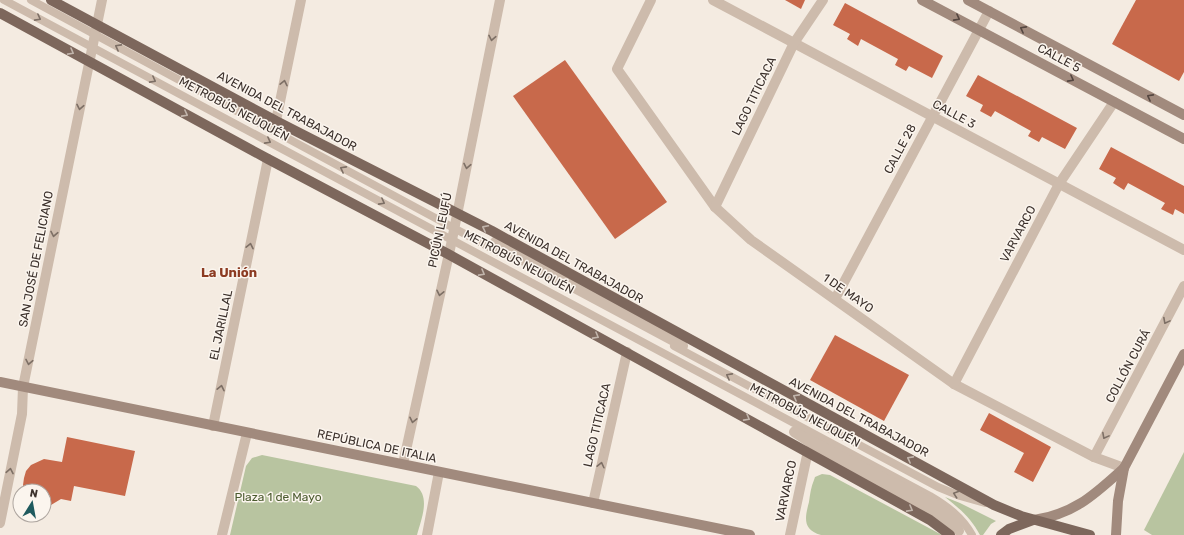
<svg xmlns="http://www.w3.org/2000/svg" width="1184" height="535" font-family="Rubik,sans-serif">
  <rect width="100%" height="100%" fill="#f4ebe1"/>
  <g fill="#b8c4a0">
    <polygon points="1184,452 1184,535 1152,535 1144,530"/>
    <path d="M 262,455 L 416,486 C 431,497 421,520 417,535 L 230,535 L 246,466 L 252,458 Z"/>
    <path d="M 822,474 L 830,475 L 942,535 L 821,535 C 802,530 805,517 809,502 C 810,494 811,487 814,480 L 815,477 Z"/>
    <path d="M 945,497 L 960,503 L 996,521 L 991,524 L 983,535 L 980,535 C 971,518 959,508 945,497 Z"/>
  </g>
  <g fill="#c8694b">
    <polygon points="785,0 805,0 801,9"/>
    <polygon points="1136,0 1184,0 1184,72 1179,81 1112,44"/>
    <polygon points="845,3 943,56 932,78 909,66 906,71 895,65 898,59 861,39 858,46 847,39 850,34 833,25"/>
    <polygon points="565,60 667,202 615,239 513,96"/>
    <polygon points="978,75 1077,128 1065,149 1042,137 1039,142 1028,136 1031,131 995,111 991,117 980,111 983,105 966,96"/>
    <polygon points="1111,147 1184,186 1184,214 1175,209 1173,215 1161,209 1165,203 1128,183 1124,190 1113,183 1116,178 1099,169"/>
    <polygon points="835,335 909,375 884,421 810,380"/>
    <polygon points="989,413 1051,447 1033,482 1014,472 1024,453 980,430"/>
    <polygon points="67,437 135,451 125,496 74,486 71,501 61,499 51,505 44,505 44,491 25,491 23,485 24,478 26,471 31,465 44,459 62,462"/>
  </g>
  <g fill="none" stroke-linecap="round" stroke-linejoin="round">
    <g stroke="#cdbbac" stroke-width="8">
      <path d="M 4,0 L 930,496 C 947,506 962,517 972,535"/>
      <polyline points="31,0 502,254"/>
      <polyline points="674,346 938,487 960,496 985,503"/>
    </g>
    <g stroke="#cdbbac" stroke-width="10">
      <polyline points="651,0 617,69 715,207 751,240 954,384 1094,457 1124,468"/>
      <polyline points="713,0 1184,250"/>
      <polyline points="276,121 301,0"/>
      <polyline points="715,207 794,43 823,0"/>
      <polygon points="496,241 607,299 683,346 496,246 495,242"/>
      <polyline points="835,299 989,11"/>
      <polyline points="954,384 1059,184 1114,102"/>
      <polyline points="213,426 268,159"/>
      <polygon points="794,432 936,505 949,515 959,531 937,514 834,458"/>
      <polyline points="1094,457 1184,286"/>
      <polyline points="403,464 452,240 500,0"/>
      <polyline points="593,503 627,352"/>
      <polyline points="0,523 22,414 23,387 102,0"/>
      <polyline points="222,535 247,433"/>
      <polyline points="427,535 439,472"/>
      <polyline points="790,535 808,451"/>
    </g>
    <g stroke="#a18a7d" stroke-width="10">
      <polyline points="922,0 1184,139"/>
      <polyline points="968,0 1184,115"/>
      <polyline points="0,382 750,535"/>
      <path d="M 1034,520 C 1075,514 1095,494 1124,468"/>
      <polyline points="1116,535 1118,501 1124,468 1184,354"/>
    </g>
    <g stroke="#7d675c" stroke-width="10">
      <polyline points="51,0 276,121 492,231 994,505 1021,516 1090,535"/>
      <polyline points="0,13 268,159 448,254 930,520 950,535"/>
      <polyline points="1001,535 1009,529 1033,520"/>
    </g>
  </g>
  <defs><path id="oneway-chevron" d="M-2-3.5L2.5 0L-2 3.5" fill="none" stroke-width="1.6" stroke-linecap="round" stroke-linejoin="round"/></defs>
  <g stroke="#7d6f65">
    <use href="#oneway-chevron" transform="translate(38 18) rotate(28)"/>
    <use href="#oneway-chevron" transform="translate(492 38) rotate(101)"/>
    <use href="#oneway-chevron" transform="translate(118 47) rotate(-152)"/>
    <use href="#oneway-chevron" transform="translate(153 80) rotate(28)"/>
    <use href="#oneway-chevron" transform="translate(284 83) rotate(-78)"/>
    <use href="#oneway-chevron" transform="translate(80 107) rotate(101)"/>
    <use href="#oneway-chevron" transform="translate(268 141) rotate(28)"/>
    <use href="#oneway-chevron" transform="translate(467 166) rotate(101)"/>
    <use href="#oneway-chevron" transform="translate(343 169) rotate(-152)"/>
    <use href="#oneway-chevron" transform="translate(382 202) rotate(28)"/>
    <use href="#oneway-chevron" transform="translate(54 234) rotate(101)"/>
    <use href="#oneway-chevron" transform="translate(250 246) rotate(-78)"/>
    <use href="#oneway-chevron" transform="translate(440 293) rotate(102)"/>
    <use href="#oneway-chevron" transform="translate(1166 321) rotate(118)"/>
    <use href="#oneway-chevron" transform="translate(29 362) rotate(101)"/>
    <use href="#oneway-chevron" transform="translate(729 376) rotate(-152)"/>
    <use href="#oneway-chevron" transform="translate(221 388) rotate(-78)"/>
    <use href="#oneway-chevron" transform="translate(413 420) rotate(102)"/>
    <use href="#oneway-chevron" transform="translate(1105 436) rotate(118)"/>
    <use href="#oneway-chevron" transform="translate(601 465) rotate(-77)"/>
    <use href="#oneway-chevron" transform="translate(10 471) rotate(-79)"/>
    <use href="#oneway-chevron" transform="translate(956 494) rotate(-161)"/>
  </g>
  <g stroke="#544640">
    <use href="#oneway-chevron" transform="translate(957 18) rotate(28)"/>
    <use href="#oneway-chevron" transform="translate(1023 29) rotate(-152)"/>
    <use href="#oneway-chevron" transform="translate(1071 79) rotate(28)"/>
    <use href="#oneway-chevron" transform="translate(1150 97) rotate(-152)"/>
  </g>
  <g stroke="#c2b5ac">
    <use href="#oneway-chevron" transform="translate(71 52) rotate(29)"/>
    <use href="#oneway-chevron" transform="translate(185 114) rotate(28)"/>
    <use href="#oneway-chevron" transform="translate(485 228) rotate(-153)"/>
    <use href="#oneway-chevron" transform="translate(482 273) rotate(29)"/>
    <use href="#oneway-chevron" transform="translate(596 336) rotate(29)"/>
    <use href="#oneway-chevron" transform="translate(796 397) rotate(-152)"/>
    <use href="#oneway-chevron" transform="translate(747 418) rotate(29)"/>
    <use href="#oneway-chevron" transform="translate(910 459) rotate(-152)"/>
    <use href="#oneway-chevron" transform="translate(910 509) rotate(29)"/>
  </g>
  <g text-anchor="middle" stroke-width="3" stroke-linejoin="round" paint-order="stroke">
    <g font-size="12" fill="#3b302b" stroke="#fbf5ee">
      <text transform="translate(1059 58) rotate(28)" y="4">CALLE 5</text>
      <text transform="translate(754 96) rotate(-64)" y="4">LAGO TITICACA</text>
      <text transform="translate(234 109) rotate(28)" y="4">METROBÚS NEUQUÉN</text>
      <text transform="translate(287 111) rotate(28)" y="4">AVENIDA DEL TRABAJADOR</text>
      <text transform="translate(954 114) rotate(28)" y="4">CALLE 3</text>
      <text transform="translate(900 149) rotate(-62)" y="4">CALLE 28</text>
      <text transform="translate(440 230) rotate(-78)" y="4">PICÚN LEUFÚ</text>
      <text transform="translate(1018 234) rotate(-62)" y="4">VARVARCO</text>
      <text transform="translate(36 259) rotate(-79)" y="4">SAN JOSÉ DE FELICIANO</text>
      <text transform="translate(519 262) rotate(28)" y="4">METROBÚS NEUQUÉN</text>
      <text transform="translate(574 262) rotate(29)" y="4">AVENIDA DEL TRABAJADOR</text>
      <text transform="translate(848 293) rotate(35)" y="4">1 DE MAYO</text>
      <text transform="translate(221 325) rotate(-78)" y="4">EL JARILLAL</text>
      <text transform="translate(1128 366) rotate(-62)" y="4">COLLÓN CURÁ</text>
      <text transform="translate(805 415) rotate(28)" y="4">METROBÚS NEUQUÉN</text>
      <text transform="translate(859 417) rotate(28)" y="4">AVENIDA DEL TRABAJADOR</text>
      <text transform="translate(597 425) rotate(-77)" y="4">LAGO TITICACA</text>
      <text transform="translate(377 446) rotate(12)" y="4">REPÚBLICA DE ITALIA</text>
      <text transform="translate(786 491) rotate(-78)" y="4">VARVARCO</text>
    </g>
    <g font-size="12" fill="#4a5a2e" stroke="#fbf5ee">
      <text x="278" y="501">Plaza 1 de Mayo</text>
    </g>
    <g font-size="13" font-weight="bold" fill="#8c3b22" stroke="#fbf5ee">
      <text x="229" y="277">La Unión</text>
    </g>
  </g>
  <g transform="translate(32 503) rotate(11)"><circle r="19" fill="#fbf5ee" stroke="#aea6a0"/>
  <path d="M0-3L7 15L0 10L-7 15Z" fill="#1f5a5e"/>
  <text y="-6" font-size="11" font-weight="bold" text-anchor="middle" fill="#3b302b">N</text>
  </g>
</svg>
